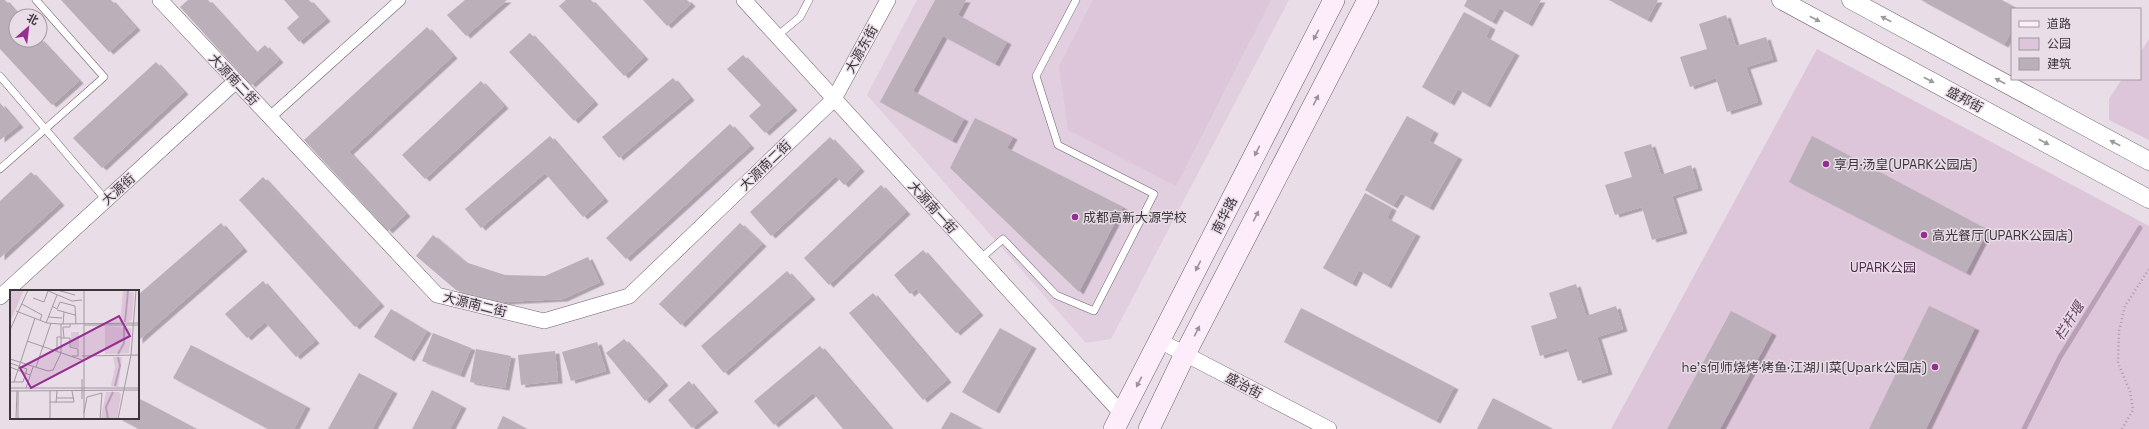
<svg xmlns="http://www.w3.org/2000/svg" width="2149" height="429" font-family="'Space Grotesk','Noto Sans SC',sans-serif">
  <defs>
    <filter id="shadow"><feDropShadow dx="4.5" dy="2.5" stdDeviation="0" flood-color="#0004"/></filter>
  </defs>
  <rect width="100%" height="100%" fill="#e9dde7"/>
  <polygon fill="#e1cfdf" points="917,0 1289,0 1111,339 1086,343 867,95"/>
  <g fill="#ddc5da">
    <polygon points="1093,0 1271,0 1176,186 1068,130 1059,66"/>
    <polygon points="2149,39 2149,140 2109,120 2109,99 2122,79 2140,79 2140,53"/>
    <polygon points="1817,49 2149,226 2149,429 1611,429"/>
  </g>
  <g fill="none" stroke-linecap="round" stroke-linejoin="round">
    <polyline stroke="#baa0b7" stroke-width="5" points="2024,429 2060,357 2140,228"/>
  </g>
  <g fill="#bbafb9" filter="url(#shadow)">
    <polygon points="0,0 5,0 19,16 16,16 16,40 40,39 79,81 52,105 0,49"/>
    <polygon points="61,0 111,0 136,28 109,52"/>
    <polygon points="188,0 208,0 256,53 265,45 279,60 251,85 180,7"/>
    <polygon points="284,0 309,0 326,19 299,42 287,28 299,17"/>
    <polygon points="465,0 507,0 466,36 447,15"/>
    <polygon points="566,0 591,0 644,57 624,76 559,6"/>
    <polygon points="643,0 687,0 691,4 667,26"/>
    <polygon points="935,0 966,0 958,15 1007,42 995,64 943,36 913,91 964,119 952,141 880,102"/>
    <polygon points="1467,0 1541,0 1528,24 1500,8 1492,22 1464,6"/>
    <polygon points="1609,0 1658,0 1647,20"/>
    <polygon points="1921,0 2002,0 2018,9 2012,9 2012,30 2004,45"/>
    <polygon points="1464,12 1491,27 1486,37 1515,53 1486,105 1458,89 1450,103 1422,87"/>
    <polygon points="1726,15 1736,46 1766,37 1773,59 1746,67 1758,102 1727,112 1716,78 1690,87 1680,57 1707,49 1699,24"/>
    <polygon points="427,27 453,56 349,152 406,214 388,231 304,140"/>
    <polygon points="530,33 594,102 574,121 509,52"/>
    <polygon points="743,55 793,108 765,133 749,116 761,105 727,69"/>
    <polygon points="156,62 184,92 102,168 73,138"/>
    <polygon points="673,78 690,98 619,158 602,137"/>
    <polygon points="481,81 504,106 425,179 402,155"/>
    <polygon points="0,103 19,125 0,140"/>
    <polygon points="1407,116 1434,131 1429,141 1458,157 1429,208 1401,193 1393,206 1365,190"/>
    <polygon points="975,118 1013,137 1007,148 1123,207 1079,292 950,168"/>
    <polygon points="730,124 750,146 626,259 606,238"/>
    <polygon points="550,136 604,199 583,217 545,173 481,228 465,209"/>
    <polygon points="1812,136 1988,230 1966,273 1789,182"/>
    <polygon points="830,137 860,169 844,185 836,176 771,236 750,212"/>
    <polygon points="1651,144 1661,175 1691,165 1698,188 1672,196 1683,231 1652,240 1642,207 1615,215 1605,185 1632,177 1624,152"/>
    <polygon points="31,172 60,203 0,258 0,201"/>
    <polygon points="263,177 380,304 355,327 239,200"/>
    <polygon points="881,185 906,212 829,285 804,258"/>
    <polygon points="1365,193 1392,208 1387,218 1416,234 1387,286 1359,270 1352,284 1323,268"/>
    <polygon points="221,223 243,249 138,341 138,295"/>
    <polygon points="740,223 762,244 681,325 659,304"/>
    <polygon points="433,235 465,262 505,275 545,276 588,257 600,282 563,299 505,302 456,290 416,256"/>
    <polygon points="923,250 979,313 956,333 916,289 910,294 894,275"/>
    <polygon points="787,271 811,297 724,373 701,346"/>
    <polygon points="263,281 315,341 296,357 265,322 247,338 225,314"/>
    <polygon points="1576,284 1586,316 1616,306 1623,329 1597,337 1608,372 1578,381 1567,348 1540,356 1531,326 1557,318 1549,293"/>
    <polygon points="873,293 947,380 923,400 849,313"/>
    <polygon points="1929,306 1975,328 1926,429 1869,429"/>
    <polygon points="1301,308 1454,387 1436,421 1284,342"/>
    <polygon points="391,309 427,331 410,359 374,337"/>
    <polygon points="1731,311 1772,333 1720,429 1667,429"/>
    <polygon points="1000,328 1032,346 995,411 962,392"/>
    <polygon points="433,333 471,348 460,375 422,361"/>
    <polygon points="624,339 664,383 645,401 606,353"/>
    <polygon points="597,342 606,371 571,381 562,352"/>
    <polygon points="191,345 306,406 294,429 268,429 173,378"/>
    <polygon points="820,346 891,429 843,429 813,393 774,425 754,401"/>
    <polygon points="476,349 511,356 505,388 470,382"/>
    <polygon points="555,351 558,381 521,385 518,355"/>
    <polygon points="359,373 393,391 372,429 328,429"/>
    <polygon points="689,381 714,410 692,428 668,400"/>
    <polygon points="432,390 462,406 450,429 412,429"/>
    <polygon points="138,398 197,429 139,429 118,418 138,418"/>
    <polygon points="1493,398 1553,429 1477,429"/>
    <polygon points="951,412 983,429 941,429"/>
    <polygon points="503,416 527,429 497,429"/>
  </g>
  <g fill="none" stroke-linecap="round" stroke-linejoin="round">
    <defs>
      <g id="service">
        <polyline points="777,36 800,17 809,0"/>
        <polyline points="0,76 106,200"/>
        <polyline points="0,169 104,77 36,0"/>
        <polyline points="980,259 1003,239 1056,295 1094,311 1154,194 1058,145 1036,76 1076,0"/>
      </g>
      <polyline id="pedestrian" points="270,117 400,0"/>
      <g id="minor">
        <polyline points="160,0 437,295 544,321 629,296 834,99 888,0"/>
        <polyline points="744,0 1122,414"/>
        <polyline points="0,297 236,81"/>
        <polyline points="1160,341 1329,429"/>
      </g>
      <g id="tertiary">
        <polyline points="1781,0 2149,199"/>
        <polyline points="1851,0 2149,161"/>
      </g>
      <g id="secondary">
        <polyline points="1114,429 1334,0"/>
        <polyline points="1149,429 1185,354 1368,0"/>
      </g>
    </defs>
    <use href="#service" stroke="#6e636c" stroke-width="8"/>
    <use href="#pedestrian" stroke="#6e636c" stroke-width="12"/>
    <use href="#minor" stroke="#6e636c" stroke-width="16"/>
    <use href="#tertiary" stroke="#6e636c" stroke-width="19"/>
    <use href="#secondary" stroke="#6e636c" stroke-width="22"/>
    <polyline stroke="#a79da5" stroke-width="2.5" stroke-dasharray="1 3" stroke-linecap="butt" points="2122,429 2133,410 2130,391 2118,363 2119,331 2125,306 2149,269"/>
    <use href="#service" stroke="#fff" stroke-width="7"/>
    <use href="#pedestrian" stroke="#fff" stroke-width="11"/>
    <use href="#minor" stroke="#fff" stroke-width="15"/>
    <use href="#tertiary" stroke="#fff" stroke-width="18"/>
    <use href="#secondary" stroke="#fdedfb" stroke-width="21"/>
  </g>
  <defs><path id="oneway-solid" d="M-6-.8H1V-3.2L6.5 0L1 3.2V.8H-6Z"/></defs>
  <g fill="#9d9a9c">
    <use href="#oneway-solid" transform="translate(1815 19) rotate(28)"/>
    <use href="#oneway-solid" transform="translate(1886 19) rotate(-152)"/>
    <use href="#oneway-solid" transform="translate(1929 80) rotate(28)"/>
    <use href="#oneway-solid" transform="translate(2000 81) rotate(-152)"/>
    <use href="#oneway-solid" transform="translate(2044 142) rotate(28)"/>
    <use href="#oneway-solid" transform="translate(2115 143) rotate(-152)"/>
  </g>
  <g fill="#9c929a">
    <use href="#oneway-solid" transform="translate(1316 35) rotate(117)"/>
    <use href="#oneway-solid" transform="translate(1316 100) rotate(-63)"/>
    <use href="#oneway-solid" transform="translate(1257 151) rotate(117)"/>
    <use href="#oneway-solid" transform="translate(1256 216) rotate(-63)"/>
    <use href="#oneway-solid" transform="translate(1198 266) rotate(117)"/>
    <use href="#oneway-solid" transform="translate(1197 331) rotate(-63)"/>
    <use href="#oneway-solid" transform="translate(1139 382) rotate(117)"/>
  </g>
  <g fill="#962d91" stroke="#e9dde7" stroke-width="1.5">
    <circle cx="1826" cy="164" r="4"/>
    <circle cx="1075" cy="217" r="4"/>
    <circle cx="1924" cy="235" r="4"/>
    <circle cx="1935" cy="367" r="4"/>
  </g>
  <g text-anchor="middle" stroke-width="3" stroke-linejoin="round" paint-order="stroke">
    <g font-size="13" fill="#3b363a" stroke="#e9dde7">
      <text transform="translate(861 49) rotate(-61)" y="5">大源东街</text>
      <text transform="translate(234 79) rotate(47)" y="5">大源南二街</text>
      <text transform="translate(1965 99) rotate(28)" y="5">盛邦街</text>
      <text transform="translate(765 165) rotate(-44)" y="5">大源南二街</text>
      <text transform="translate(118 189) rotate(-42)" y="5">大源街</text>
      <text transform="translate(933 207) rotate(48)" y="5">大源南一街</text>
      <text transform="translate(1224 215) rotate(-63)" y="5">南华路</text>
      <text transform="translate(475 304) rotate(14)" y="5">大源南二街</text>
      <text transform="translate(1244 385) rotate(28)" y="5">盛治街</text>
    </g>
    <g font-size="13" fill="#3b363a" stroke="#e9dde7" text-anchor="start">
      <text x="1834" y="169">享月·汤皇(UPARK公园店)</text>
      <text x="1083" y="222">成都高新大源学校</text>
      <text x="1932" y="240">高光餐厅(UPARK公园店)</text>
      <text x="1927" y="372" text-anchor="end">he’s何师烧烤·烤鱼·江湖川菜(Upark公园店)</text>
    </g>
    <g font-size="13" fill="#4e294b" stroke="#e9dde7">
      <text x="1883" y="272">UPARK公园</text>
    </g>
    <g font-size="14" font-style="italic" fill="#6b4467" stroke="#e9dde7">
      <text transform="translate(2069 321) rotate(-58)" y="5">栏杆堰</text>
    </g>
  </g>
  <g transform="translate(10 290)">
    <rect width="129" height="129" fill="#e9dde7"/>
    <path d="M 1,0 L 14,0 L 0,32 L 0,4 ZM 113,0 L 124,3 L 122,29 L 119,32 L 110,32 ZM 95,36 L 121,38 L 119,63 L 95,64 ZM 61,42 L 69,42 L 69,58 L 61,56 ZM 103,67 L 112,67 L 108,97 L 101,96 L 105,77 ZM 96,102 L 109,102 L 111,104 L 107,129 L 91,129 Z" fill="#ddc5da"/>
    <path fill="none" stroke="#baa0b7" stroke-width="2" d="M 115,32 L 118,1M 108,64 L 114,53 L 114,37M 105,96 L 110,76 L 108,67M 98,129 L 96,117 L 103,102"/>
    <path fill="none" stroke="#a39aa2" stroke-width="1" d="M 36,0 L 62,11 L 72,10M 47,0 L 65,5M 74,0 L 74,129M 23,8 L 34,12 L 38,1M 12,14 L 32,25 L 30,30M 42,16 L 47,19 L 50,12 L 65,16 L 66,34M 47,20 L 65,25M 6,21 L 37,33 L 50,34 L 129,33M 38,27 L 52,28M 36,33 L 47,5M 53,34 L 54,22M 75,35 L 129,35M 0,40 L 18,0M 51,48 L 60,48 L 60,57 L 68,59 L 68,66 L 62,66M 54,48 L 53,37 L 60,37 L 60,34M 17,51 L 72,70M 47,61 L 47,47 L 51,47M 72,66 L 129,65M 0,69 L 38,81 L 43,80 L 51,63 L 51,34M 0,73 L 17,79 L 13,92 L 0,92 L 0,85M 0,77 L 20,85M 26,77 L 41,33M 72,89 L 72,109M 4,92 L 25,28M 0,98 L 129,98M 16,98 L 23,77M 0,101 L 129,100M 40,101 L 40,129M 47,108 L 64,108M 40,112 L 64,112 L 62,101M 46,113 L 47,101M 74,123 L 77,107 L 92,103M 6,129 L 7,101M 8,129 L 8,101M 90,129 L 92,103M 108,129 L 121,65 L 126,0"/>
    <path fill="#962d91" fill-opacity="0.15" stroke="#962d91" stroke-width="2" d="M 109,26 L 120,46 L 21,98 L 10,78 Z"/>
    <rect width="129" height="129" fill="none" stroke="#3b363a" stroke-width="2"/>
  </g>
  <rect x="2011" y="8" width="130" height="72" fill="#e9dde7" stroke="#a39aa2"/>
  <rect x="2019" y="21" width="20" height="6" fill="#fdedfb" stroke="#a39aa2"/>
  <text x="2047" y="28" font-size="12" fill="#3b363a">道路</text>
  <rect x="2019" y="38" width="20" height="12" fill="#ddc5da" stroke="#a39aa2"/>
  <text x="2047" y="48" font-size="12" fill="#3b363a">公园</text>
  <rect x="2019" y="58" width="20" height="12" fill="#bbafb9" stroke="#a39aa2"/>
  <text x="2047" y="68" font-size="12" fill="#3b363a">建筑</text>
  <g transform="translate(28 28) rotate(28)"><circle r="19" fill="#e9dde7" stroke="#a39aa2"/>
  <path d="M0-3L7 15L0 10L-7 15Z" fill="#962d91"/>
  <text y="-6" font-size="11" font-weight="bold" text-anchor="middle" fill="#3b363a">北</text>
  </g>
</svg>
